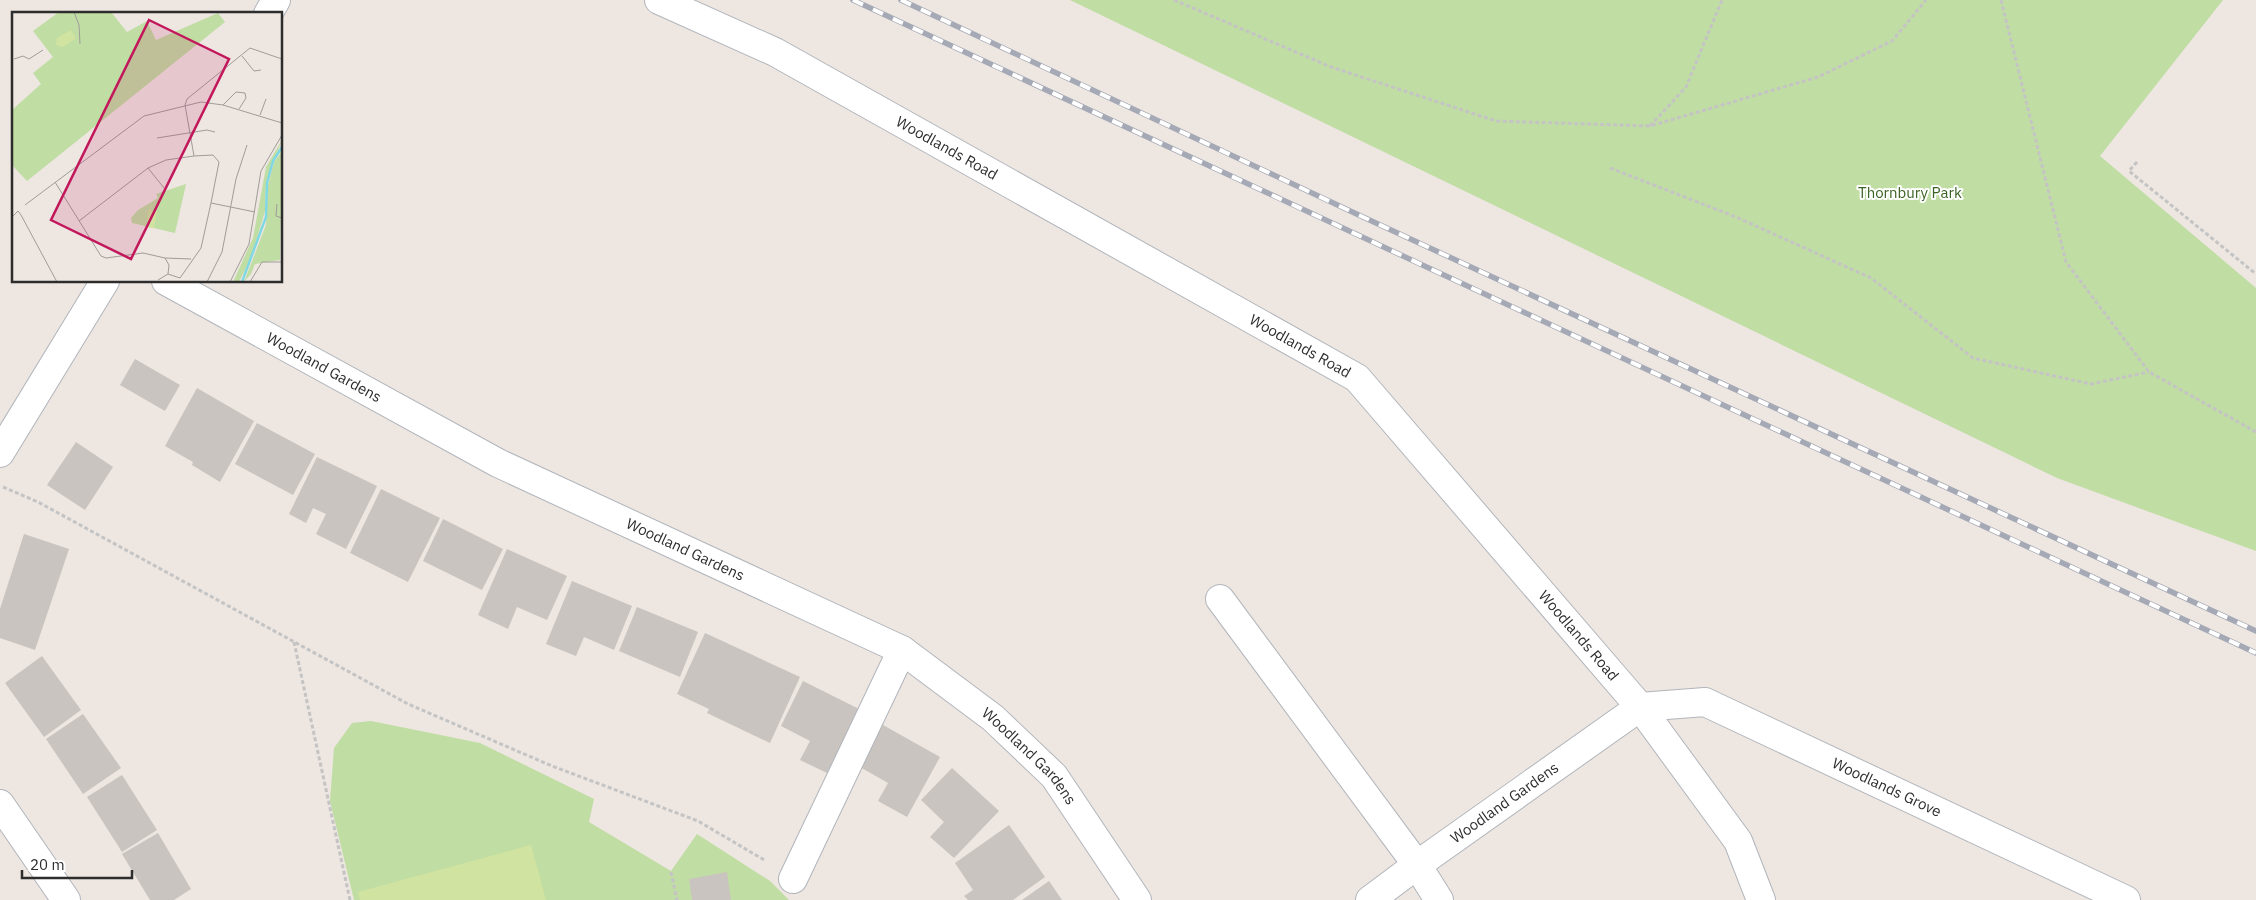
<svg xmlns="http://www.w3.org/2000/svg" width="2256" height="900" viewBox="0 0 2256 900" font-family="'IBM Plex Sans',sans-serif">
	<rect width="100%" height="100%" fill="#ede6e1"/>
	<g fill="#c0dda3">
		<path d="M 1070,0 L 2223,0 L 2100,156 L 2256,288 L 2256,551 L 2057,478 Z"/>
		<path d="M 371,721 L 480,743 L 594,799 L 589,822 L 671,871 L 697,834 L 770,881 L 789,900 L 354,900 L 330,801 L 334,748 L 352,723 Z"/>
	</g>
	<path fill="#d1e3a0" d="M 531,845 L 546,900 L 360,900 L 358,892 Z"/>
	<g fill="#c9c4bf">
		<path d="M 135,359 L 180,385 L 165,411 L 120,385 Z"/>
		<path d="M 197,388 L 254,421 L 220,482 L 192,465 L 193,462 L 165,446 Z"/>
		<path d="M 257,423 L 315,454 L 293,495 L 235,464 Z"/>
		<path d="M 76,442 L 113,467 L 85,510 L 47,485 Z"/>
		<path d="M 317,457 L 377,486 L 346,549 L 316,534 L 326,514 L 313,508 L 306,523 L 289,514 Z"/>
		<path d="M 381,489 L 440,518 L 408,582 L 350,553 Z"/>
		<path d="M 443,519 L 503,549 L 482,590 L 423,561 Z"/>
		<path d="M 24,534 L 69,549 L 35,650 L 0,638 L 0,609 Z"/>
		<path d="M 507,549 L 567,576 L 547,620 L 517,607 L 508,629 L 478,615 Z"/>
		<path d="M 572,581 L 632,606 L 614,650 L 584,637 L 576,656 L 546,644 Z"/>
		<path d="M 637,607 L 698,632 L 680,677 L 619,651 Z"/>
		<path d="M 705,633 L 800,677 L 770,743 L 707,713 L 709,709 L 677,694 Z"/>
		<path d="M 42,656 L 81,710 L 44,737 L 5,683 Z"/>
		<path d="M 803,681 L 861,710 L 829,774 L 800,760 L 810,741 L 781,726 Z"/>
		<path d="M 83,714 L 121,768 L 83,794 L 46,739 Z"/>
		<path d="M 883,725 L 940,757 L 907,817 L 878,801 L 888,783 L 860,767 Z"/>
		<path d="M 952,768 L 999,811 L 954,858 L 930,837 L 944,822 L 921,800 Z"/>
		<path d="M 122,775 L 157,830 L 122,852 L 87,797 Z"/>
		<path d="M 1009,825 L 1045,877 L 1013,900 L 968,900 L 964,896 L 973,890 L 955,863 Z"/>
		<path d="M 158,833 L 191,889 L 174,900 L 150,900 L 122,854 Z"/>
		<path d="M 727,872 L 731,900 L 692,900 L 689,879 Z"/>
		<path d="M 1049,881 L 1062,900 L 1022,900 Z"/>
	</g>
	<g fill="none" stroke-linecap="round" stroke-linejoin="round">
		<defs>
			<g id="minor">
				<path id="s1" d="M 659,0 L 775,52 L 1357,378 L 1640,707 L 1738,841 L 1761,900"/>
				<path d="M 268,14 L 276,0"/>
				<path id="s2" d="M 166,281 L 498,463 L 902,650 L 993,718 L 1054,776 L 1137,900"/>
				<path d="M 0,453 L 105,281"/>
				<path d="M 1220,599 L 1417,865 L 1439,900"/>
				<path d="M 0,804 L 66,900"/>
				<path d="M 793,879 L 902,650"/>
				<path id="s3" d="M 1370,900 L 1417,865 L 1640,707 L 1705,702 L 2126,900"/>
			</g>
		</defs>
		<use href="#minor" stroke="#b1b5bb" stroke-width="30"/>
		<g stroke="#c4c4c4" stroke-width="3" stroke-dasharray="4 2.5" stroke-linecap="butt">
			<path d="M 1174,0 L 1331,67 L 1496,121 L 1650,126 L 1818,77 L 1892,41 L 1926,0"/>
			<path d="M 2001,0 L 2066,262 L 2149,372 L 2256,432"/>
			<path d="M 1650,126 L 1686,87 L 1722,0"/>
			<path d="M 2137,162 L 2129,171 L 2256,274"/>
			<path d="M 1610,168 L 1736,217 L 1871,278 L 1973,358 L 2091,384 L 2149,372"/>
			<path d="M 3,487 L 38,502 L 408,704 L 552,766 L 698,821 L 766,861"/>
			<path d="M 294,642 L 350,900"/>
			<path d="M 671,872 L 677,900"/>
		</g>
		<use href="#minor" stroke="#fff" stroke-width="28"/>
		<defs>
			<g id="rail">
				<path d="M 853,0 L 2256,653"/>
				<path d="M 901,0 L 1363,217 L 2256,631"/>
			</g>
		</defs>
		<use href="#rail" stroke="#a4a9b5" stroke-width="5.5"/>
		<use href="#rail" stroke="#fff" stroke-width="4" stroke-dasharray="11" stroke-linecap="butt"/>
	</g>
	<g text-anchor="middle" stroke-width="4" stroke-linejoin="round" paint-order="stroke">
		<g font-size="15" fill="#2d2d2d" stroke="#fff">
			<text dy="5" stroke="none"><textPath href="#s1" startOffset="324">Woodlands Road</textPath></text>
			<text dy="5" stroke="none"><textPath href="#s1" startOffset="729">Woodlands Road</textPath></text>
			<text dy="5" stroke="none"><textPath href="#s2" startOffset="180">Woodland Gardens</textPath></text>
			<text dy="5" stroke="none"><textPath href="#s2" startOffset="585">Woodland Gardens</textPath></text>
			<text dy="5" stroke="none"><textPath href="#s1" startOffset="1134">Woodlands Road</textPath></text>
			<text dy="5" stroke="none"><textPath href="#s2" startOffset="990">Woodland Gardens</textPath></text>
			<text dy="5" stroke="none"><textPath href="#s3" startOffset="598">Woodlands Grove</textPath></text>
			<text dy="5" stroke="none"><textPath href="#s3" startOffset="166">Woodland Gardens</textPath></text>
		</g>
		<g font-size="15" fill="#3b6323" stroke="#fff">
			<text x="1910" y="198">Thornbury Park</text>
		</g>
	</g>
	<g transform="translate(12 12)">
		<rect width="270" height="270" fill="#ede6e1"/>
		<path d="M 47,0 L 99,0 L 115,20 L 135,9 L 144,28 L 206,1 L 213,10 L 15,169 L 0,153 L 0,98 L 29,72 L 21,61 L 41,45 L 21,19 ZM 270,128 L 254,171 L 253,199 L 240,244 L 227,270 L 221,270 L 241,226 L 254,155 ZM 270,139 L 268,248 L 243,252 L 239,262 L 232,270 L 254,213 L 256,173 L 262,150 ZM 174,172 L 163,221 L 120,211 L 119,206 L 126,198 L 146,186 L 144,182 Z" fill="#c0dda3"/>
		<path d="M 59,18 L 64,26 L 51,35 L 44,33 L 45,26 ZM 137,198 L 145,199 L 142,216 L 134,215 Z" fill="#d1e3a0"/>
		<path fill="none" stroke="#80d8e3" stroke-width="2.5" d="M 230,270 L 254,205 L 255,171 L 261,149 L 270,135"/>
		<path fill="none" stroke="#a09c99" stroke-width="1" d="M 62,0 L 67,13 L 68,32M 230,44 L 242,59 L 249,58M 2,47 L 11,44 L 17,47 L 31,38M 211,93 L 224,80 L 233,81 L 234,86 L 227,97M 248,103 L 254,87M 145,126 L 195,118 L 203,120M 136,156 L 152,176M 43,170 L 89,244 L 94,246 L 131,241 L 153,246 L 157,253 L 156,262 L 146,268M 199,191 L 207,150 L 201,143 L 182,144 L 173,93 L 175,87 L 238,36 L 270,47M 265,192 L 264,204 L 270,206M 13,193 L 132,104 L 189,90 L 211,93 L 270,111M 0,205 L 6,199 L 9,203 L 45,270M 67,209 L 136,156 L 154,148 L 182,144M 153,246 L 179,247M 156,262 L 168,266 L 189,236 L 199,191 L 243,200M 195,270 L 210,240 L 224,167 L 235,133M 218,270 L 237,232 L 249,159 L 270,123M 238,270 L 250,250 L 270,250"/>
		<path fill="#c2185b" fill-opacity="0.15" stroke="#c2185b" stroke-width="2.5" d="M 137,8 L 217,47 L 119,247 L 39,208 Z"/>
		<rect width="270" height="270" fill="none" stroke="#2d2d2d" stroke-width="2.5"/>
	</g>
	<path d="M22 870v8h110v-8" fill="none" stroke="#2d2d2d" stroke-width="2.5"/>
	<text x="30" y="870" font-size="15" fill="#2d2d2d" stroke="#ffffff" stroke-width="4" paint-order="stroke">20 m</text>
</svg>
